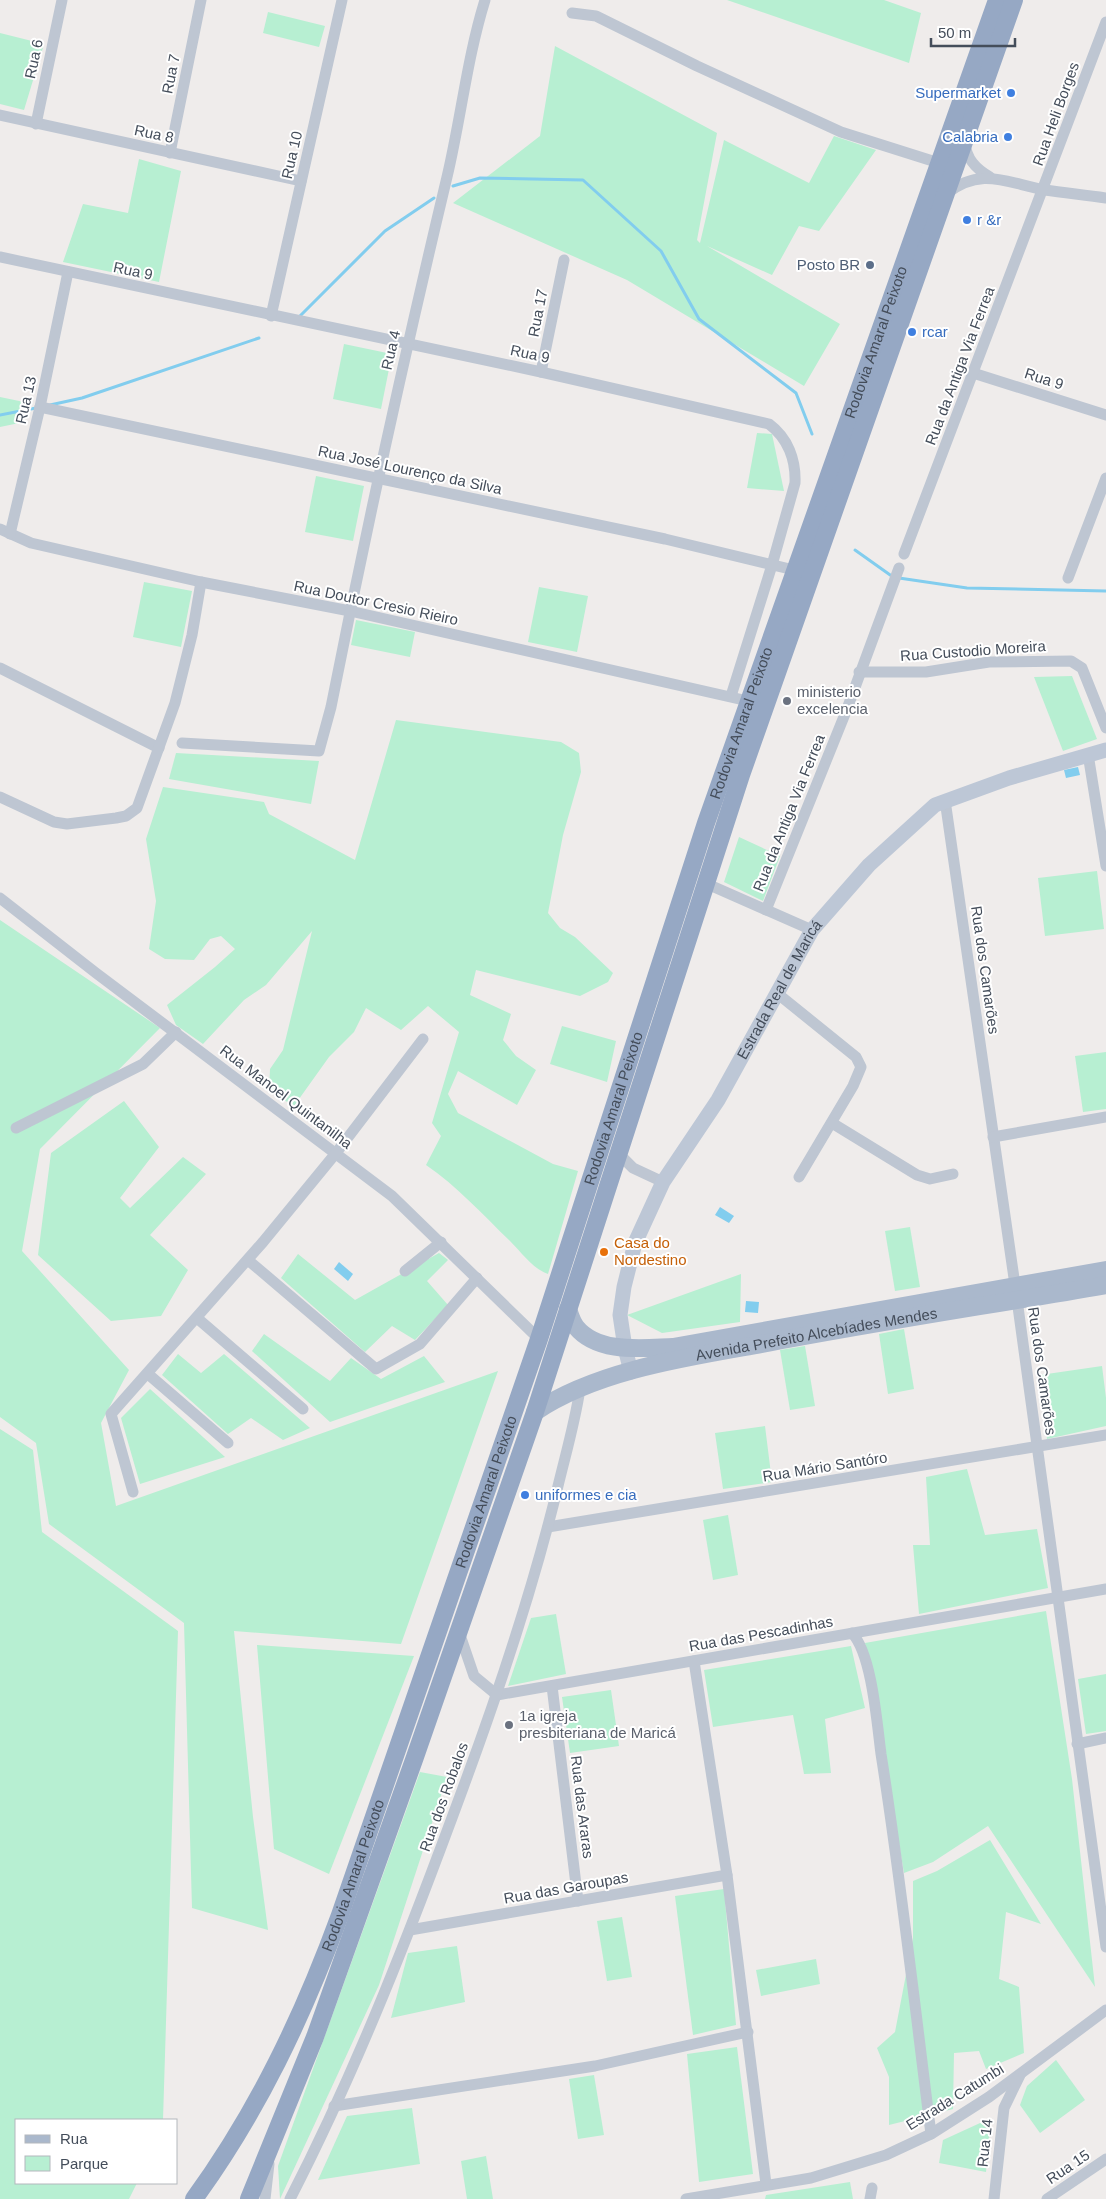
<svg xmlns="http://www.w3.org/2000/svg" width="1106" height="2199" viewBox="0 0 1106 2199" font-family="Arial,sans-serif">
	<rect width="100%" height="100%" fill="#efeceb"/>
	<g fill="#b7efd2">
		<path d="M 727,0 L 884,0 L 921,13 L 909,63 Z"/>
		<path d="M 268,12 L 325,26 L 319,47 L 263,33 Z"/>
		<path d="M 0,33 L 44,44 L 24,110 L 0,104 Z"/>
		<path d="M 555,46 L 717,133 L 697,240 L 700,243 L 724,140 L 809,183 L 834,136 L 876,150 L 819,231 L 799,226 L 772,275 L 707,246 L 840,324 L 804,386 L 627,280 L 453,203 L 540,136 Z"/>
		<path d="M 139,159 L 181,171 L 159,282 L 63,262 L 83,204 L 128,213 Z"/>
		<path d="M 344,344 L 392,354 L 381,409 L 333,399 Z"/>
		<path d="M 0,397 L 24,402 L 24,422 L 0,427 Z"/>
		<path d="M 757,433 L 772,434 L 784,491 L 747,488 Z"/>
		<path d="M 316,476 L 364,486 L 353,541 L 305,532 Z"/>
		<path d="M 144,582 L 192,591 L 181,647 L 133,637 Z"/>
		<path d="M 539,587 L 588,596 L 577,652 L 528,642 Z"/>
		<path d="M 356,620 L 415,632 L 410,657 L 351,645 Z"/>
		<path d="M 1072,676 L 1097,739 L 1063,751 L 1034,677 Z"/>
		<path d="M 396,720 L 561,742 L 579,753 L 581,772 L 563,835 L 548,913 L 560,928 L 575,937 L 613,973 L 608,982 L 580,996 L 476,970 L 470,995 L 511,1014 L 503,1040 L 516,1056 L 536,1070 L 517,1105 L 458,1071 L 448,1094 L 458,1113 L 553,1164 L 578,1171 L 548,1274 C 532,1268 523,1254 510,1241 C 483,1215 457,1186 426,1165 L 441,1136 L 432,1123 L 459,1032 L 428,1006 L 401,1030 L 366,1008 L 354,1032 L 329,1057 L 294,1106 L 269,1091 L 270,1069 L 283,1050 L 312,931 L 266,985 L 244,1000 L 203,1044 L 176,1025 L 167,1005 L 215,967 L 235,949 L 221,936 L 210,939 L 194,960 L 165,959 L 149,949 L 156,901 L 146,839 L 163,787 L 264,802 L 269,814 L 355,860 Z"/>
		<path d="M 176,753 L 319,761 L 311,804 L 169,779 Z"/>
		<path d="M 739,837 L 780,856 L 763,901 L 724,882 Z"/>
		<path d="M 1097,871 L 1104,929 L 1045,936 L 1038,878 Z"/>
		<path d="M 0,920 L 160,1028 L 40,1149 L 22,1251 L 129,1370 L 101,1423 L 116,1506 L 498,1371 L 401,1644 L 234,1631 L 253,1817 L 268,1930 L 192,1908 L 184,1623 L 49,1524 L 36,1443 L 0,1417 Z"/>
		<path d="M 562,1026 L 616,1041 L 607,1082 L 550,1064 Z"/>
		<path d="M 1106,1052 L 1106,1109 L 1083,1112 L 1075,1056 Z"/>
		<path d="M 124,1101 L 159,1147 L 120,1198 L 130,1208 L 183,1157 L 206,1174 L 150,1235 L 188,1270 L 161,1316 L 111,1321 L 38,1255 L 51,1153 Z"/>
		<path d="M 910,1227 L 920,1287 L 895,1291 L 885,1231 Z"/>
		<path d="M 439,1253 L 448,1260 L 427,1281 L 448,1305 L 415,1340 L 392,1326 L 365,1352 L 281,1278 L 298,1254 L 355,1300 Z"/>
		<path d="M 741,1274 L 740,1322 L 662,1333 L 627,1315 Z"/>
		<path d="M 904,1329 L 914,1389 L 888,1394 L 879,1334 Z"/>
		<path d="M 264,1334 L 330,1381 L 351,1358 L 381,1379 L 424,1356 L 445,1382 L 330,1422 L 252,1351 Z"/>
		<path d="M 805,1346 L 815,1406 L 790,1410 L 780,1350 Z"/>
		<path d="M 178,1354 L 201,1373 L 224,1354 L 310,1428 L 283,1440 L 251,1418 L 228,1434 L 162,1375 Z"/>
		<path d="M 1102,1366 L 1106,1398 L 1106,1426 L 1047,1439 L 1040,1375 Z"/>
		<path d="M 150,1389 L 225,1457 L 140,1484 L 121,1418 Z"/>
		<path d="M 765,1426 L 772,1482 L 723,1489 L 715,1433 Z"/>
		<path d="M 0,1429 L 33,1450 L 42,1532 L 178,1631 L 163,2120 L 16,2120 L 16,2183 L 137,2183 L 129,2199 L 0,2199 Z"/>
		<path d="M 967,1469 L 985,1535 L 1037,1529 L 1048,1588 L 919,1614 L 913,1545 L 930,1545 L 926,1477 Z"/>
		<path d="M 728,1515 L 738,1575 L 713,1580 L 703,1520 Z"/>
		<path d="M 1046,1611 L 1072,1779 L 1095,1987 L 988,1826 L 933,1862 L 904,1873 L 865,1643 Z"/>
		<path d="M 556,1614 L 566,1674 L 508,1686 L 531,1618 Z"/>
		<path d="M 257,1645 L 414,1656 L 329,1874 L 274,1849 Z"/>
		<path d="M 851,1646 L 865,1708 L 825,1719 L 831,1773 L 804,1774 L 793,1715 L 713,1727 L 704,1670 Z"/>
		<path d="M 1106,1674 L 1106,1731 L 1086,1734 L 1078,1679 Z"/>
		<path d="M 611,1690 L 619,1746 L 570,1753 L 562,1697 Z"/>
		<path d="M 420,1772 L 447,1777 L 379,1985 L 280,2199 L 278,2166 Z"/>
		<path d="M 990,1840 L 1041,1924 L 1006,1912 L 999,1979 L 1019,1987 L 1024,2053 L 986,2069 L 979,2051 L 954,2053 L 953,2109 L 889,2125 L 889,2077 L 877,2048 L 895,2032 L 913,1938 L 913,1881 L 937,1871 Z"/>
		<path d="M 724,1889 L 736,2025 L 693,2035 L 675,1896 Z"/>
		<path d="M 622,1917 L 632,1977 L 607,1981 L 597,1921 Z"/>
		<path d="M 457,1946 L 465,2002 L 391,2018 L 408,1953 Z"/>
		<path d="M 816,1959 L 820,1984 L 761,1996 L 756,1970 Z"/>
		<path d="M 737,2047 L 753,2174 L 699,2182 L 687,2054 Z"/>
		<path d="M 1056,2060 L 1085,2100 L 1040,2133 L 1020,2105 L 1027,2086 Z"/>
		<path d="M 594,2075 L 604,2135 L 578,2139 L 569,2079 Z"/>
		<path d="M 412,2108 L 420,2164 L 318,2180 L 347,2116 Z"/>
		<path d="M 991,2118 L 986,2172 L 939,2163 L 943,2140 Z"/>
		<path d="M 486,2156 L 493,2199 L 467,2199 L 461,2161 Z"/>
		<path d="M 850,2182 L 853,2199 L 765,2199 L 766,2195 Z"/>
	</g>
	<g fill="#82cdee">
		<path d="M 1078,767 L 1080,775 L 1066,778 L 1064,770 Z"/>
		<path d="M 720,1207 L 734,1216 L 729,1223 L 715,1215 Z"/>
		<path d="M 339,1262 L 353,1274 L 348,1281 L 334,1269 Z"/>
		<path d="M 746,1301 L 759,1302 L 758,1313 L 745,1312 Z"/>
	</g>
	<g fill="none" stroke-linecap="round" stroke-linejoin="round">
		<g stroke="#82cdee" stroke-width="3">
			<path d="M 453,186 L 480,178 L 583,180 L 661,251 L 699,319 L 796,393 L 812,434"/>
			<path d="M 298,318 L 385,231 L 434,198"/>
			<path d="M 50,405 L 82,398 L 259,338"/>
			<path d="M 0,415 L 36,408"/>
			<path d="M 855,550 L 893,577"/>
			<path d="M 899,578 L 967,588 L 1106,591"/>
		</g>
		<g stroke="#bec6d2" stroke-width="11">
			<path d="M 572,13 L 596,16 L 697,66 L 841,132 L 939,163"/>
			<path d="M 0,115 L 301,181"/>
			<path d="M 36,124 L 62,0"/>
			<path d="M 965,142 C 966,159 976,169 990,177"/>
			<path d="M 170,153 L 201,0"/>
			<path d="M 946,194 C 981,166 1007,183 1045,190 C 1065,193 1086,195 1106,198"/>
			<path d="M 0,257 L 541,372 L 769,424 C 788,438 796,460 795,483 L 772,565 L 731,696"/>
			<path d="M 271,316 L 342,0"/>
			<path d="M 541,372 L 564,260"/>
			<path d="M 973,373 L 1106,415"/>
			<path d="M 40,407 L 665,539 L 794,570"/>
			<path d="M 0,529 L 31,543 L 201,582 L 350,611 L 748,701"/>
			<path d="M 10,534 L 40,407 L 68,272"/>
			<path d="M 904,554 L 1106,22"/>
			<path d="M 1068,578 L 1106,478"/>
			<path d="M 0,668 L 159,748"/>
			<path d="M 859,672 L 926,672 L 989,662 L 1071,661 L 1082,668 L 1106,728"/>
			<path d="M 182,743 L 319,751 L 331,707 C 366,530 405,353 447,177 C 461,118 467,58 485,0"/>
			<path d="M 1088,754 L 1106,866"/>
			<path d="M 0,797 L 54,822 L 67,824 L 116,818 L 126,816 L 137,808 L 175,703 L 192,635 L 201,582"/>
			<path d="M 945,800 L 1015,1285 L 1106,1947"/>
			<path d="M 705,883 L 812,930"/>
			<path d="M 0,898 L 96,973 L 392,1196 L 539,1339"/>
			<path d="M 766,910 L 847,709 L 899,568"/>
			<path d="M 778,994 L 856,1057 L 861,1067 L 853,1086 L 799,1177"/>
			<path d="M 832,1123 L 917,1175 L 930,1179 L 953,1174"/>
			<path d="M 16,1128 L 143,1064 L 176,1032"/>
			<path d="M 993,1137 L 1106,1117"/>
			<path d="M 617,1152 L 633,1168 L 663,1182"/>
			<path d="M 248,1260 L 376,1369 L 420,1344 L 477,1278"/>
			<path d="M 405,1271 L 441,1242"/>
			<path d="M 197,1318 L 303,1409"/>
			<path d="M 148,1374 L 228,1443"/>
			<path d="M 133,1492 L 111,1414 L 263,1242 L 336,1153 L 423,1039"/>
			<path d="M 548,1527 L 1106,1435"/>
			<path d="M 459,1632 L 474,1676 L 497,1695 L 1106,1589"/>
			<path d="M 852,1633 C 872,1654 877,1724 881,1754 C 901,1880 915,2008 931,2134"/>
			<path d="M 694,1661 L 727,1875 L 766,2184"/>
			<path d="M 552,1686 L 578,1901"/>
			<path d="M 1077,1744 L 1106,1738"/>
			<path d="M 410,1930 L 727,1875"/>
			<path d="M 334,2106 L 595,2066 L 748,2032"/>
			<path d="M 265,2199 L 269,2164"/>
			<path d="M 290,2199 C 358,2067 412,1927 463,1788 C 500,1688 533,1589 558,1486 C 566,1453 575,1422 580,1389"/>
			<path d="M 686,2199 L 811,2178 L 886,2155 L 931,2134 L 989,2097 L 1106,2010"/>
			<path d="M 870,2199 L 872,2188"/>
			<path d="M 994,2199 L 1004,2108 L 1020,2075"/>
			<path d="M 1047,2199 L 1106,2159"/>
		</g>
		<path stroke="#bdc7d6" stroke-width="15" id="s1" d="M 631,1372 L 625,1348 L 620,1315 L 624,1287 L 635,1243 L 663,1182 L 718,1100 L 812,930 L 869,865 L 935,805 L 1009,778 L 1106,750"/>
		<g stroke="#aab8cc" stroke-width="18">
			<path d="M 568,1309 C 570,1315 572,1322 576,1327 C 598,1354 642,1348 673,1347 L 1106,1270"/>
			<path id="s2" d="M 535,1412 C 597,1370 689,1357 762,1344 C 876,1322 991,1305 1106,1285"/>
		</g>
		<g stroke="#96a8c4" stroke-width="18">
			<path id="s3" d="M 194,2199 C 258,2111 303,2016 340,1915 L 539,1339 L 706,823 L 997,0"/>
			<path d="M 249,2199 L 315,2037 L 415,1757 L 535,1412 L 741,775 L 1014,0"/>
		</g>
	</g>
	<g fill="#3f7fe0" stroke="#fff" stroke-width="2">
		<circle cx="1011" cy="93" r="5"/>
		<circle cx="1008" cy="137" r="5"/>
		<circle cx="967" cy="220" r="5"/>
		<circle cx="912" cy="332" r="5"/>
		<circle cx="525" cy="1495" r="5"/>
	</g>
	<circle fill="#5c6f8a" stroke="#fff" stroke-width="2" cx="870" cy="265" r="5"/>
	<g fill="#6b7280" stroke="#fff" stroke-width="2">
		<circle cx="787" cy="701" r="5"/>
		<circle cx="509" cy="1725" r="5"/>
	</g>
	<circle fill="#e8710a" stroke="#fff" stroke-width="2" cx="604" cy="1252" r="5"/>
	<g text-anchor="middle" stroke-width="4" stroke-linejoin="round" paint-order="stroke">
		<g font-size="15" fill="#444d5a" stroke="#fff">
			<text transform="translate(34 59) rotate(-78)" y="5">Rua 6</text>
			<text transform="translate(171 74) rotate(-79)" y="5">Rua 7</text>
			<text transform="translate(1056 114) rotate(-70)" y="5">Rua Heli Borges</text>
			<text transform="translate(154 134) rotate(12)" y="5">Rua 8</text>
			<text transform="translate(292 155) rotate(-77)" y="5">Rua 10</text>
			<text transform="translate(133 271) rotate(12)" y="5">Rua 9</text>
			<text transform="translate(538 313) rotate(-79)" y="5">Rua 17</text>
			<text dy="5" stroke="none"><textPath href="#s3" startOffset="1982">Rodovia Amaral Peixoto</textPath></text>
			<text transform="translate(391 350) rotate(-77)" y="5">Rua 4</text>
			<text transform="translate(530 354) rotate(12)" y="5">Rua 9</text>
			<text transform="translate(960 366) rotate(-69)" y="5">Rua da Antiga Via Ferrea</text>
			<text transform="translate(1044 379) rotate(18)" y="5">Rua 9</text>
			<text transform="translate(26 400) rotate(-77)" y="5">Rua 13</text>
			<text transform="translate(410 470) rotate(12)" y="5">Rua José Lourenço da Silva</text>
			<text transform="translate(376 603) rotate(12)" y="5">Rua Doutor Cresio Rieiro</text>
			<text transform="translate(973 651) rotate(-4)" y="5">Rua Custodio Moreira</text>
			<text dy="5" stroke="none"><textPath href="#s3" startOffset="1578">Rodovia Amaral Peixoto</textPath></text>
			<text transform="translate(789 813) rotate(-68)" y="5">Rua da Antiga Via Ferrea</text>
			<text transform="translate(985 970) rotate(82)" y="5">Rua dos Camarões</text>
			<text dy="5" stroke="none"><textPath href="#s1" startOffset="424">Estrada Real de Maricá</textPath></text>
			<text transform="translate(286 1097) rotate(37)" y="5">Rua Manoel Quintanilha</text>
			<text dy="5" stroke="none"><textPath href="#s3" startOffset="1172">Rodovia Amaral Peixoto</textPath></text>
			<text dy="5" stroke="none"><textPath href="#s2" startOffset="294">Avenida Prefeito Alcebíades Mendes</textPath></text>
			<text transform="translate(1042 1371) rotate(82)" y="5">Rua dos Camarões</text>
			<text transform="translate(825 1467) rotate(-9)" y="5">Rua Mário Santóro</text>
			<text dy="5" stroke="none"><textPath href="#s3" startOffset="768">Rodovia Amaral Peixoto</textPath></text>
			<text transform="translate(761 1634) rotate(-10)" y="5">Rua das Pescadinhas</text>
			<text transform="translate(444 1797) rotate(-70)" y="5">Rua dos Robalos</text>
			<text transform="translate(582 1807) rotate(83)" y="5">Rua das Araras</text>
			<text dy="5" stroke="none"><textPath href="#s3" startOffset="362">Rodovia Amaral Peixoto</textPath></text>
			<text transform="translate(566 1888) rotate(-10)" y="5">Rua das Garoupas</text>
			<text transform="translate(955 2097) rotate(-32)" y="5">Estrada Catumbi</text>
			<text transform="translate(985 2143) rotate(-84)" y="5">Rua 14</text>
			<text transform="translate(1068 2167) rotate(-34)" y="5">Rua 15</text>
		</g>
		<g font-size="15" fill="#366cbe" stroke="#fff" text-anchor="start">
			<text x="1001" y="98" text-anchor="end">Supermarket</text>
			<text x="998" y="142" text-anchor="end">Calabria</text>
			<text x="977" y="225">r &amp;r</text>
			<text x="922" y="337">rcar</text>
			<text x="535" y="1500">uniformes e cia</text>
		</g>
		<g font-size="15" fill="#4e5e75" stroke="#fff" text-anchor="end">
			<text x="860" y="270">Posto BR</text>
		</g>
		<g font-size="15" fill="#5b616d" stroke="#fff" text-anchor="start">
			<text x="797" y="697">ministerio<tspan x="797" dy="17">excelencia</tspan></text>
			<text x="519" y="1721">1a igreja<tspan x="519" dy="17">presbiteriana de Maricá</tspan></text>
		</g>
		<g font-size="15" fill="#c56008" stroke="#fff" text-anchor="start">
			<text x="614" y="1248">Casa do<tspan x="614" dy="17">Nordestino</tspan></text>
		</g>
	</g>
	<rect x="15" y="2119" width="162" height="65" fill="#ffffff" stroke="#b4b8bd"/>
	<rect x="25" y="2135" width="25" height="8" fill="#aab8cc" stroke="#b4b8bd"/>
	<text x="60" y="2144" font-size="15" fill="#444d5a">Rua</text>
	<rect x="25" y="2156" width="25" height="15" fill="#b7efd2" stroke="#b4b8bd"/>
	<text x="60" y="2169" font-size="15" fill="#444d5a">Parque</text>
	<path d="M931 38v8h84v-8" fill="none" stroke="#444d5a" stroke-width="2.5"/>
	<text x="938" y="38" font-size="15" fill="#444d5a" stroke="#ffffff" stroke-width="4" paint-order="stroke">50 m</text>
</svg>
